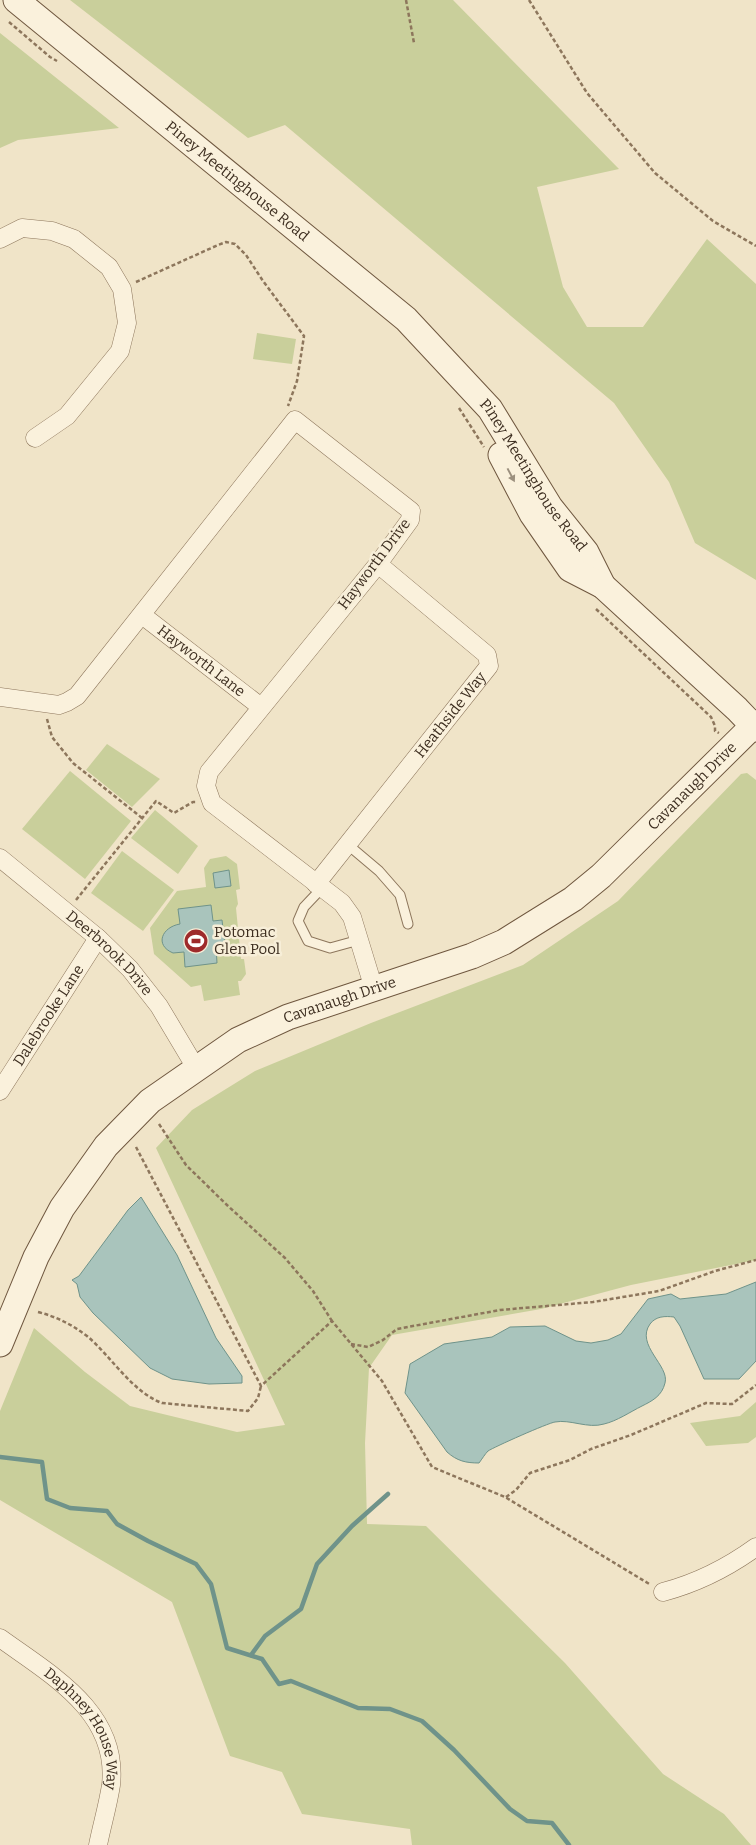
<svg xmlns="http://www.w3.org/2000/svg" width="756" height="1845" viewBox="0 0 756 1845" font-family="Bitter,serif">
	<rect width="100%" height="100%" fill="#f0e4c8"/>
	<g fill="#c9cf9b">
		<path d="M 70,0 L 453,0 L 619,169 L 537,187 L 563,287 L 587,327 L 643,327 L 707,239 L 756,284 L 756,580 L 695,543 L 669,482 L 614,403 L 285,125 L 248,138 Z"/>
		<path d="M 0,33 L 119,128 L 18,140 L 0,148 Z"/>
		<path d="M 257,333 L 296,339 L 292,364 L 253,359 Z"/>
		<path d="M 107,744 L 160,779 L 132,807 L 86,770 Z"/>
		<path d="M 70,771 L 131,821 L 85,879 L 22,829 Z"/>
		<path d="M 747,773 L 756,780 L 756,1260 L 631,1285 L 541,1309 L 392,1335 L 369,1368 L 365,1443 L 367,1524 L 426,1526 L 565,1663 L 663,1774 L 724,1814 L 751,1845 L 412,1845 L 410,1829 L 302,1814 L 282,1772 L 230,1756 L 172,1602 L 0,1500 L 0,1411 L 34,1328 L 85,1372 L 130,1406 L 237,1432 L 285,1425 L 156,1148 L 192,1110 L 255,1071 L 371,1023 L 523,965 L 618,901 L 741,774 Z"/>
		<path d="M 155,810 L 198,846 L 178,874 L 131,838 Z"/>
		<path d="M 122,851 L 174,890 L 143,931 L 91,893 Z"/>
		<path d="M 226,856 L 237,864 L 240,889 L 236,890 L 238,904 L 236,908 L 241,959 L 244,959 L 246,974 L 241,981 L 238,981 L 240,995 L 204,1001 L 201,985 L 191,987 L 154,954 L 150,928 L 177,891 L 206,887 L 204,868 L 210,859 Z"/>
		<path d="M 756,1402 L 756,1437 L 748,1443 L 706,1446 L 690,1423 L 740,1416 Z"/>
	</g>
	<g fill="#a9c4bc" stroke="#6f938a">
		<path d="M 229,870 L 231,886 L 215,888 L 213,873 Z"/>
		<path d="M 211,905 L 213,921 L 222,920 L 225,945 L 216,946 L 217,963 L 185,967 L 184,952 L 173,953 C 154,945 162,927 180,924 L 178,909 Z"/>
		<path d="M 141,1197 L 177,1255 L 216,1338 L 242,1376 L 242,1383 L 209,1384 L 172,1379 L 150,1368 L 93,1313 L 80,1297 L 77,1284 L 72,1280 L 79,1276 L 128,1210 Z"/>
		<path d="M 756,1282 L 756,1361 L 739,1379 L 704,1379 L 680,1326 L 674,1317 C 665,1316 656,1316 650,1324 C 635,1345 670,1366 665,1383 C 662,1396 652,1401 642,1406 C 630,1412 617,1421 604,1424 C 588,1429 570,1419 555,1422 C 548,1423 494,1447 488,1451 C 485,1454 482,1459 479,1463 C 466,1463 457,1461 447,1452 L 405,1393 L 410,1364 L 444,1344 L 492,1337 L 510,1327 L 545,1326 L 576,1341 L 591,1343 L 608,1340 L 621,1334 L 648,1299 L 671,1294 L 680,1299 L 726,1294 Z"/>
	</g>
	<g fill="none" stroke-linecap="round" stroke-linejoin="round">
		<g stroke="#6f938a" stroke-width="4.5">
			<path d="M 0,1457 L 42,1462 L 47,1499 L 70,1508 L 107,1511 L 117,1524 L 148,1541 L 196,1564 L 211,1584 L 227,1648 L 262,1659 L 279,1684 L 291,1681 L 358,1708 L 390,1709 L 422,1721 L 454,1750 L 510,1809 L 527,1821 L 552,1823 L 569,1845"/>
			<path d="M 251,1655 L 265,1636 L 301,1609 L 317,1564 L 352,1526 L 388,1494"/>
		</g>
		<defs>
			<g id="lane">
				<path d="M 347,844 L 379,871 L 400,895 L 408,924"/>
				<path d="M 322,888 L 304,907 L 298,921 L 308,941 L 330,948 L 359,940"/>
			</g>
			<g id="street">
				<path d="M 0,239 L 22,228 L 52,231 L 74,239 L 109,267 L 122,289 L 127,323 L 120,351 L 67,416 L 35,438"/>
				<path id="s1" d="M 142,615 L 261,707"/>
				<path d="M 0,697 L 59,705 L 67,702 L 77,696 L 295,420 L 411,511 L 410,520 L 378,564 L 209,772 L 206,786 L 212,803 L 342,903 L 352,917 L 374,989"/>
				<path id="s2" d="M 0,858 L 98,938 L 130,969 L 159,1006 L 196,1068"/>
				<path id="s3" d="M 316,884 L 489,666 L 487,655 L 378,564"/>
				<path id="s4" d="M 0,1091 L 98,938"/>
				<path d="M 663,1592 C 697,1583 727,1568 756,1547"/>
				<path id="s5" d="M 0,1638 C 51,1675 119,1712 111,1785 C 108,1805 102,1825 98,1845"/>
			</g>
			<g id="secondary">
				<path id="s6" d="M 16,0 L 406,319 L 490,409 L 550,507 L 586,552 L 603,586"/>
				<path d="M 501,455 L 532,514 L 570,569 L 603,586 L 737,709 L 756,729"/>
				<path id="s7" d="M 0,1344 L 36,1257 L 62,1208 L 106,1146 L 150,1101 L 238,1040 L 288,1017 L 472,956 L 504,942 L 573,899 L 601,876 L 756,723"/>
			</g>
		</defs>
		<use href="#lane" stroke="#8d765c" stroke-width="11"/>
		<use href="#street" stroke="#8d765c" stroke-width="19"/>
		<use href="#secondary" stroke="#6f573f" stroke-width="27"/>
		<g stroke="#8d765c" stroke-width="2.5" stroke-dasharray="4 2.5" stroke-linecap="butt">
			<path d="M 406,0 L 414,43"/>
			<path d="M 529,0 L 587,93 L 655,173 L 713,221 L 756,246"/>
			<path d="M 9,22 L 50,57 L 57,61"/>
			<path d="M 136,282 L 218,245 L 226,242 L 235,244 L 246,255 L 263,281 L 304,336 L 297,381 L 288,406"/>
			<path d="M 459,408 L 484,447"/>
			<path d="M 596,609 L 711,717 L 715,726 L 715,731 L 719,733"/>
			<path d="M 47,719 L 52,737 L 73,763 L 142,818"/>
			<path d="M 76,900 L 156,801 L 174,813 L 193,802 L 196,802"/>
			<path d="M 159,1124 L 186,1165 L 228,1206 L 285,1258 L 313,1291 L 332,1321"/>
			<path d="M 136,1147 L 261,1386 L 332,1321 L 382,1381 L 432,1467 L 505,1497 L 651,1585"/>
			<path d="M 38,1312 C 57,1317 71,1324 87,1336 C 111,1356 132,1392 162,1403 L 248,1411 L 258,1398 L 261,1386"/>
			<path d="M 351,1344 L 368,1347 L 383,1340 L 397,1329 L 500,1310 L 593,1302 L 659,1291 L 715,1271 L 756,1260"/>
			<path d="M 506,1497 L 516,1490 L 530,1473 L 570,1460 L 591,1449 L 631,1435 L 706,1403 L 732,1404 L 756,1385"/>
		</g>
		<use href="#lane" stroke="#faf1dc" stroke-width="9"/>
		<use href="#street" stroke="#faf1dc" stroke-width="18"/>
		<use href="#secondary" stroke="#faf1dc" stroke-width="25"/>
	</g>
	<defs><path id="oneway-solid" d="M-6-.8H1V-3.2L6.5 0L1 3.2V.8H-6Z" transform="scale(1.25)"/></defs>
	<use fill="#9c907e" href="#oneway-solid" transform="translate(511 475) rotate(62)"/>
	<defs>
		<symbol id="stadium-disc" viewBox="-11 -11 22 22"><circle r="9.5" fill="#9e2a2b" stroke="#f7eed8"/><path d="M0-5a6.5 5 0 1 0 0 10a6.5 5 0 1 0 0-10ZM-3.5-1.8h7v3.6h-7Z" fill="#fff"/></symbol>
	</defs>
	<g fill-rule="evenodd">
		<use href="#stadium-disc" x="182" y="927" width="28" height="28"/>
	</g>
	<g text-anchor="middle" stroke-width="5" stroke-linejoin="round" paint-order="stroke">
		<g font-size="15" fill="#3d2e20" stroke="#f7eed8">
			<text dy="5" stroke="none"><textPath href="#s6" startOffset="286">Piney Meetinghouse Road</textPath></text>
			<text dy="5" stroke="none"><textPath href="#s6" startOffset="706">Piney Meetinghouse Road</textPath></text>
			<text transform="translate(374 564) rotate(-53)" y="5">Hayworth Drive</text>
			<text dy="5" stroke="none"><textPath href="#s1" startOffset="75">Hayworth Lane</textPath></text>
			<text dy="5" stroke="none"><textPath href="#s3" startOffset="216">Heathside Way</textPath></text>
			<text dy="5" stroke="none"><textPath href="#s7" startOffset="925">Cavanaugh Drive</textPath></text>
			<text dy="5" stroke="none"><textPath href="#s2" startOffset="145">Deerbrook Drive</textPath></text>
			<text dy="5" stroke="none"><textPath href="#s7" startOffset="505">Cavanaugh Drive</textPath></text>
			<text dy="5" stroke="none"><textPath href="#s4" startOffset="90">Dalebrooke Lane</textPath></text>
			<text dy="5" stroke="none"><textPath href="#s5" startOffset="128">Daphney House Way</textPath></text>
		</g>
		<g font-size="15" fill="#3d2e20" stroke="#f7eed8" text-anchor="start">
			<text x="214" y="937">Potomac<tspan x="214" dy="17">Glen Pool</tspan></text>
		</g>
	</g>
</svg>
